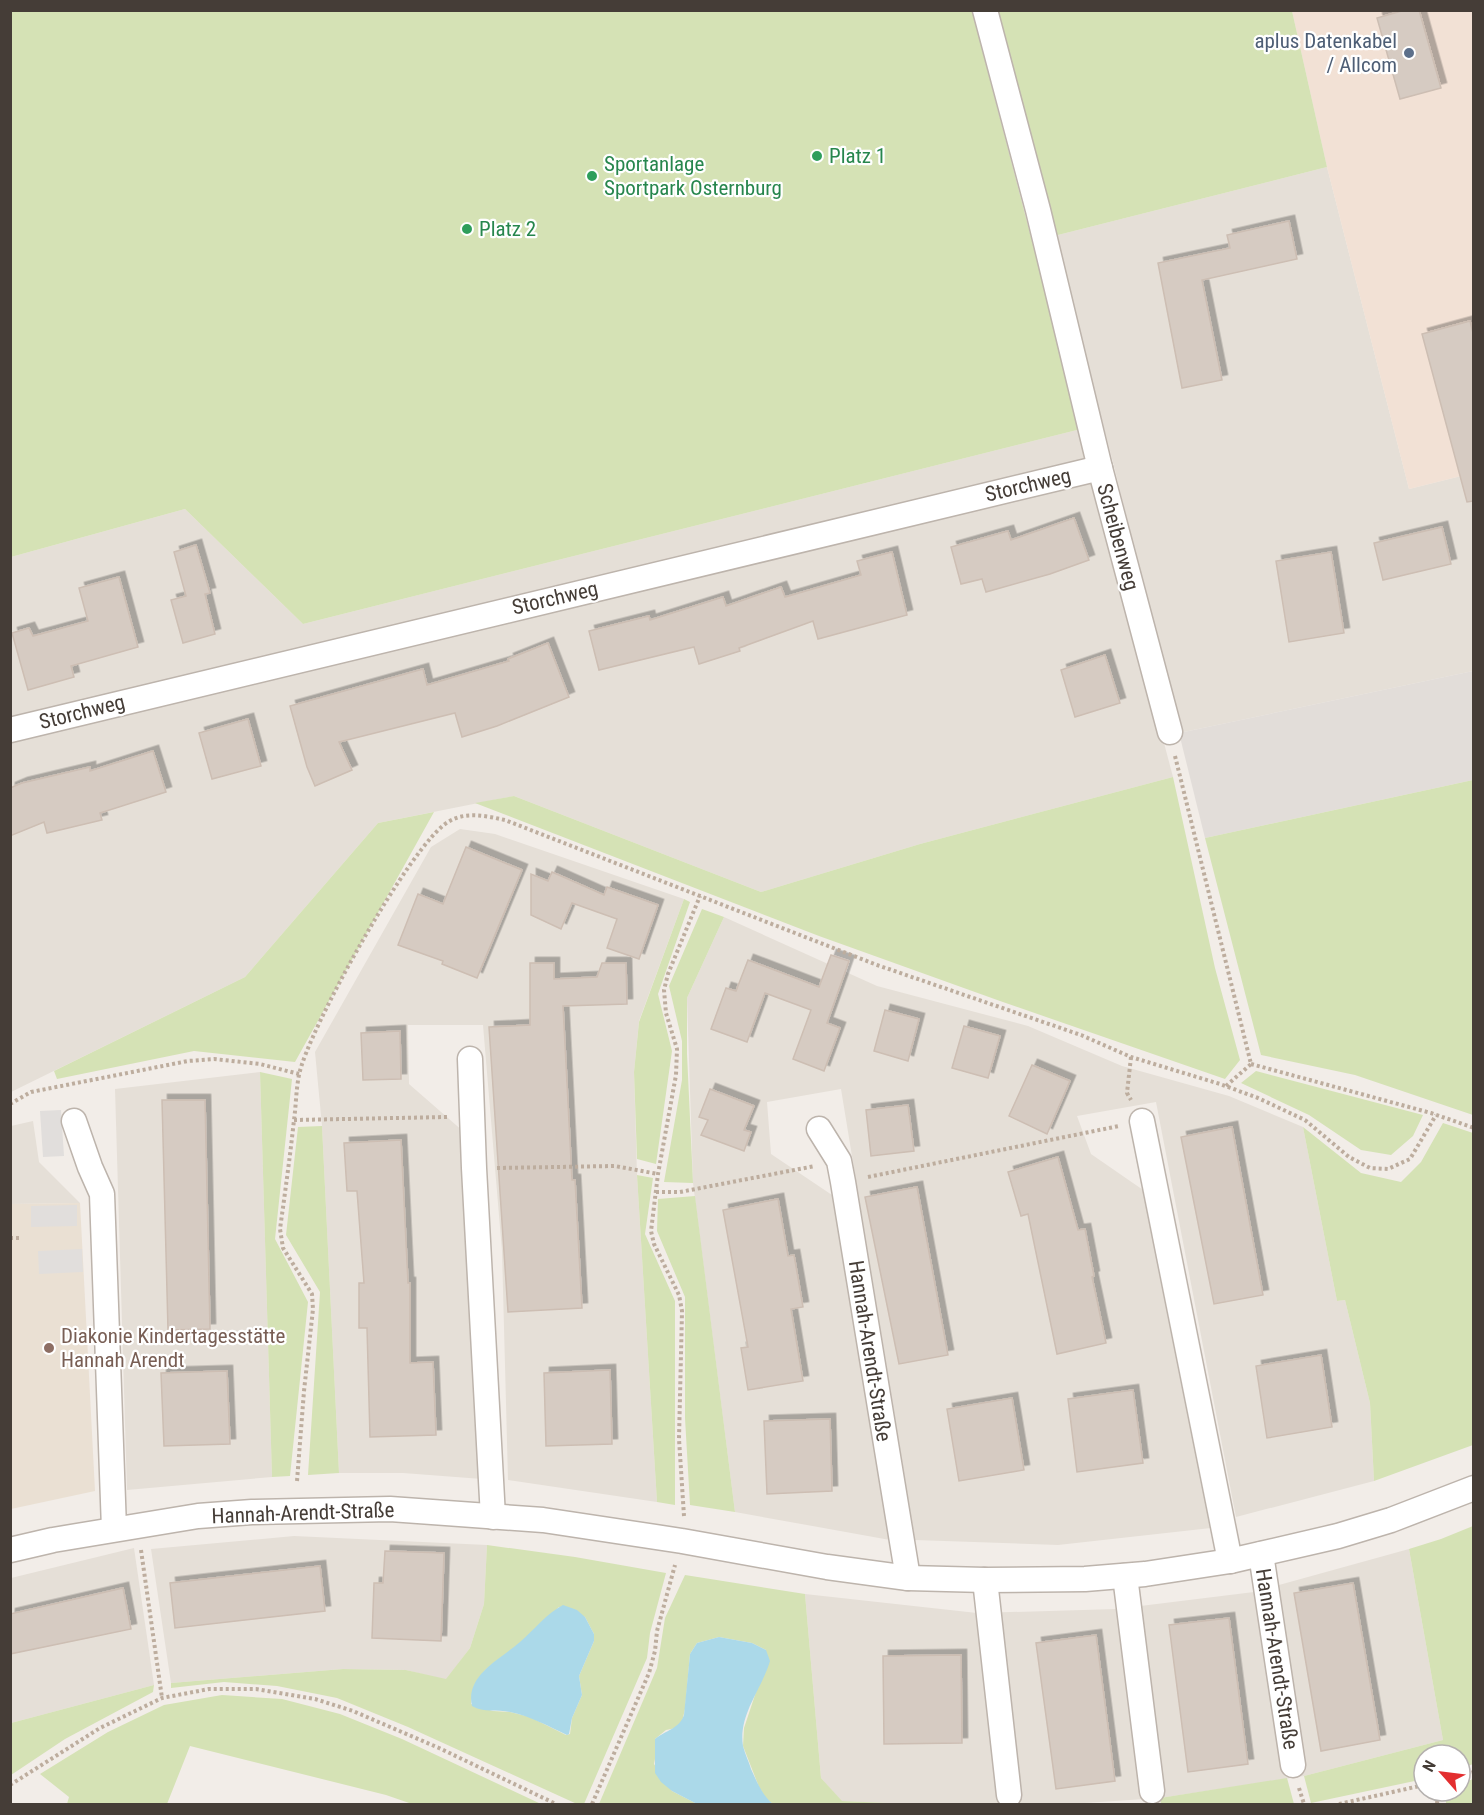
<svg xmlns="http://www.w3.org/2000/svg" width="1484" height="1815" viewBox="0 0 1484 1815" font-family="'Roboto Condensed',sans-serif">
	<defs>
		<filter id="shadow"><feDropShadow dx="5.5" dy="-5.5" stdDeviation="0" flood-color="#0004"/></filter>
	</defs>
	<rect width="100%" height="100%" fill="#f2ede8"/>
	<g fill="#e5dfd7">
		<path d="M 1327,167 L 1409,489 L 1473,473 L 1473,671 L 1179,733 L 1115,470 L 1054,236 Z"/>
		<path d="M 1081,429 L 1173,777 L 920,844 L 761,892 L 514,796 L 378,823 L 245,977 L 11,1092 L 11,557 L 185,509 L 303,624 Z"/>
		<path d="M 460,829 L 495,834 L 684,899 L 639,1021 L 634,1072 L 637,1175 L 657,1502 L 508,1480 L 502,1251 L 483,1025 L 408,1025 L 409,1084 L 464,1132 L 482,1479 L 403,1473 L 339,1473 L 322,1126 L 315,1052 L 431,847 Z"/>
		<path d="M 724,917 L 877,986 L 1028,1026 L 1122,1066 L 1229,1096 L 1303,1127 L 1337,1301 L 1345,1300 L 1370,1403 L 1374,1481 L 1236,1517 L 1156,1102 L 1077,1116 L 1091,1154 L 1146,1192 L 1211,1528 L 1058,1545 L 915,1540 L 841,1089 L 767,1102 L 771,1154 L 832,1195 L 890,1540 L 735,1512 L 693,1183 L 687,998 Z"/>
		<path d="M 260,1072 L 272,1477 L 127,1490 L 115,1089 Z"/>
		<path d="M 33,1121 L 39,1162 L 80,1203 L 11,1204 L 11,1126 Z"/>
		<path d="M 294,1536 L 487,1545 L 484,1604 L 470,1648 L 446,1680 L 406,1670 L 343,1669 L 171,1683 L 151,1549 Z"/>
		<path d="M 134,1548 L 154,1685 L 11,1723 L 11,1578 Z"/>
		<path d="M 1409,1549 L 1443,1740 L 1304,1776 L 1160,1798 L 1070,1804 L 910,1804 L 841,1801 L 821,1778 L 805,1594 L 977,1613 L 1116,1609 L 1254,1592 Z"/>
	</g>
	<path fill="#f2e1d5" d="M 1292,11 L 1473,11 L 1473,473 L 1409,489 L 1327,167 Z"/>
	<path fill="#e2ddd9" d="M 1473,671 L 1473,780 L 1205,838 L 1179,733 Z"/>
	<path fill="#eae0d3" d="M 80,1203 L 95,1491 L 11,1509 L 10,1204 Z"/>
	<g fill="#d5e2b5" fill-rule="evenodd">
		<path d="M 11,11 L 972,11 L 1081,429 L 303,624 L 185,509 L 11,557 Z"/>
		<path d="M 994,11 L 1292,11 L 1327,167 L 1054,236 Z"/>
		<path d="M 1173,777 L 1215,968 L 1240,1060 L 1225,1079 L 1000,1001 L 819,936 L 475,803 L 514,796 L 761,892 L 920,844 Z"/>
		<path d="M 1473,780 L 1473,1115 L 1355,1075 L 1261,1055 L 1205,838 Z"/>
		<path d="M 434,812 L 295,1062 L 194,1051 L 57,1079 L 54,1071 L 245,977 L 378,823 Z"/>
		<path d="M 684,899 L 690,902 L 658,994 L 672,1051 L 656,1164 L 637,1159 L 634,1072 L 639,1022 Z"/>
		<path d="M 702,909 L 724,917 L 687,998 L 687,1054 L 693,1183 L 664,1182 L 682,1080 L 682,1041 L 669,986 Z"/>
		<path d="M 1256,1071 L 1423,1115 L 1413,1136 L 1391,1155 L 1361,1150 L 1309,1115 L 1241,1083 Z"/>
		<path d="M 260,1072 L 292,1079 L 275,1239 L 308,1302 L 290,1476 L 272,1477 Z"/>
		<path d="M 1443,1123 L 1473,1133 L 1473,1445 L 1374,1481 L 1370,1403 L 1345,1300 L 1337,1301 L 1303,1127 L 1361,1173 L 1401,1182 L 1421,1162 Z"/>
		<path d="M 322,1126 L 339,1473 L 308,1475 L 320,1292 L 286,1235 L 298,1127 Z"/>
		<path d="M 637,1175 L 653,1178 L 645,1234 L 675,1301 L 675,1505 L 657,1502 Z"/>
		<path d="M 695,1196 L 735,1512 L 690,1505 L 685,1418 L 685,1297 L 657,1231 L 658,1199 Z"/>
		<path d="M 1473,1526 L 1473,1764 L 1460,1769 L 1460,1755 L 1424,1755 L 1424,1779 L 1311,1803 L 1304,1776 L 1443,1740 L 1409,1549 L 1441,1539 Z"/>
		<path d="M 487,1545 L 575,1557 L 666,1573 L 650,1633 L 647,1658 L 584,1804 L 577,1804 L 408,1727 L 337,1698 L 277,1686 L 224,1682 L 171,1688 L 171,1683 L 343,1669 L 406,1670 L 446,1679 L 470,1648 L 484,1604 ZM 559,1607 L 585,1617 L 594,1634 L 594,1641 L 579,1676 L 582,1695 L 572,1718 L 570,1734 L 566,1735 L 530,1717 L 510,1712 L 493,1711 L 471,1704 C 477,1667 492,1666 518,1645 C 532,1633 545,1620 559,1607 Z"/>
		<path d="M 685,1575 L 805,1594 L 821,1778 L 842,1801 L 910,1804 L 773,1804 L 766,1799 L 759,1787 L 743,1746 L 744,1728 L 756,1692 L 766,1650 L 752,1643 L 719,1637 L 697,1643 L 690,1654 L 685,1709 L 682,1722 L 676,1728 L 666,1730 L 655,1739 L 657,1749 L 654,1764 L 672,1791 L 697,1804 L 599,1804 L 657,1668 L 665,1618 Z"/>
		<path d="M 154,1685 L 153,1692 L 65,1739 L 11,1775 L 11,1723 Z"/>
		<path d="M 222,1695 L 282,1699 L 340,1714 L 402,1739 L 541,1804 L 412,1804 L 386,1795 L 190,1746 L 167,1804 L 67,1804 L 69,1797 L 40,1774 L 108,1732 L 164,1705 Z"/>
		<path d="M 1287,1778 L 1294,1804 L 1161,1804 L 1160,1798 Z"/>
		<path d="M 1473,1779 L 1473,1804 L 1446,1804 L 1446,1791 L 1460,1791 L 1460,1784 Z"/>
	</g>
	<g fill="#e1dedc">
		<path d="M 61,1110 L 64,1156 L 43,1157 L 40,1111 Z"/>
		<path d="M 77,1205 L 77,1226 L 31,1227 L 31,1206 Z"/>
		<path d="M 82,1249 L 83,1272 L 39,1274 L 38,1251 Z"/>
	</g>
	<g fill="#abd9e9">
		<path d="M 563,1605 L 577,1610 L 585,1617 L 594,1634 L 594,1641 L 579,1676 L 582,1695 L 572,1718 L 569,1734 L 567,1735 C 548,1726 530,1716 510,1712 C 497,1709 484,1713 472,1706 C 465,1675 501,1659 520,1642 C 534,1630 547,1613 563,1605 Z"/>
		<path d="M 719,1637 L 752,1643 L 766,1650 L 770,1661 C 762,1689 738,1715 743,1746 C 745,1754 749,1762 751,1769 C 757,1782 762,1795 773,1804 L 697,1804 L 672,1791 L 661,1782 L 655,1773 L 655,1739 C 666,1730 679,1729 684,1715 L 690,1654 L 697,1643 Z"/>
	</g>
	<g fill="#d6cbc2" stroke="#cdbeb3" stroke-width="1.5" filter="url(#shadow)">
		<path d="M 1405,10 L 1419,10 L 1441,88 L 1400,99 L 1377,18 Z"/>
		<path d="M 1289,221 L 1297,259 L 1202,280 L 1222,380 L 1182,388 L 1158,263 L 1230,248 L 1227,235 Z"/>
		<path d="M 1470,321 L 1473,333 L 1473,501 L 1467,502 L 1422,334 Z"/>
		<path d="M 1074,518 L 1089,560 L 1050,574 L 986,592 L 982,579 L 961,584 L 951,547 L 1008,531 L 1011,540 Z"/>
		<path d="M 1442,527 L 1451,564 L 1383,580 L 1374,543 Z"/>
		<path d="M 196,545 L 210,593 L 205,594 L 215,634 L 183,643 L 171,600 L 186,596 L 174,552 Z"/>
		<path d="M 892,552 L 907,615 L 818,639 L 813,621 L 739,648 L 740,651 L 699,664 L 694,647 L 599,670 L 589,631 L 649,616 L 650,620 L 723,597 L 726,606 L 781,587 L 785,597 L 861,575 L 857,561 Z"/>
		<path d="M 1331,552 L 1344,633 L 1289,642 L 1276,561 Z"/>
		<path d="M 119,577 L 138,647 L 71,666 L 74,677 L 28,690 L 12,633 L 29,628 L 33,636 L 88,621 L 79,588 Z"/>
		<path d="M 548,643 L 569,697 L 497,726 L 462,737 L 455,713 L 339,742 L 352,770 L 315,786 L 307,767 L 290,706 L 423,669 L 427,685 L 509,661 L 508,659 Z"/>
		<path d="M 1105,655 L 1120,703 L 1075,717 L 1061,670 Z"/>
		<path d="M 248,719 L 261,766 L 212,779 L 199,733 Z"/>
		<path d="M 153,751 L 166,792 L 100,813 L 102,820 L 47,833 L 44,822 L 10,836 L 10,788 L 22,783 L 90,767 L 90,771 Z"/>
		<path d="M 466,847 L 522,870 L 477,978 L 442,964 L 443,961 L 398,945 L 418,894 L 443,904 Z"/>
		<path d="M 552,872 L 604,895 L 607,887 L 658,905 L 639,959 L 607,948 L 617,919 L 572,903 L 561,929 L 531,915 L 531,874 L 548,881 Z"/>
		<path d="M 831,955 L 849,961 L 827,1023 L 840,1028 L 824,1071 L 793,1059 L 811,1010 L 765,993 L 747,1042 L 711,1029 L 726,988 L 736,991 L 748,960 L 819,987 Z"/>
		<path d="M 530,963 L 554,963 L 554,979 L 597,977 L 602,963 L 626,963 L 627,1004 L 563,1006 L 572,1180 L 575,1180 L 582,1308 L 508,1312 L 489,1027 L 530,1025 Z"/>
		<path d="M 885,1010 L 919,1019 L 908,1061 L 874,1051 Z"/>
		<path d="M 964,1026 L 1000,1036 L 988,1078 L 952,1068 Z"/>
		<path d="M 400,1031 L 401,1079 L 363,1080 L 361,1033 Z"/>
		<path d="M 1032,1065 L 1070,1081 L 1047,1134 L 1009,1116 Z"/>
		<path d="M 710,1089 L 754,1106 L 744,1130 L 751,1132 L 744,1151 L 701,1135 L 708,1120 L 699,1117 Z"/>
		<path d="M 162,1100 L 205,1100 L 210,1329 L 168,1330 Z"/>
		<path d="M 908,1105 L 914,1151 L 871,1156 L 866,1110 Z"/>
		<path d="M 1232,1127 L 1263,1295 L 1214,1304 L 1181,1137 Z"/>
		<path d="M 401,1140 L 408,1283 L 410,1283 L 410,1363 L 433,1362 L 436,1435 L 370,1437 L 367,1328 L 359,1328 L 359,1283 L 364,1283 L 357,1191 L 347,1191 L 344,1143 Z"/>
		<path d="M 1058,1157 L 1078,1230 L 1085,1229 L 1094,1276 L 1092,1277 L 1106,1343 L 1057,1354 L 1028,1214 L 1021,1216 L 1008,1172 Z"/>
		<path d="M 917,1187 L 948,1355 L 899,1364 L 865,1197 Z"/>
		<path d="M 778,1199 L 788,1256 L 794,1255 L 803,1307 L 791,1309 L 803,1381 L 748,1390 L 741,1348 L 748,1347 L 723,1210 Z"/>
		<path d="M 1321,1355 L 1332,1427 L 1267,1438 L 1256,1366 Z"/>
		<path d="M 610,1370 L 612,1444 L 546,1446 L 544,1373 Z"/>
		<path d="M 227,1371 L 230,1444 L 164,1446 L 161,1373 Z"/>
		<path d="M 1133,1390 L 1143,1463 L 1077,1472 L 1068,1399 Z"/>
		<path d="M 1012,1398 L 1024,1470 L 959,1481 L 947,1409 Z"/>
		<path d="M 830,1419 L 832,1491 L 767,1494 L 764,1421 Z"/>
		<path d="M 385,1551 L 444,1553 L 441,1641 L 372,1638 L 374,1583 L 383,1583 Z"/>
		<path d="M 320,1566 L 325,1611 L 175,1628 L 170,1583 Z"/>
		<path d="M 1353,1583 L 1380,1740 L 1321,1751 L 1294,1593 Z"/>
		<path d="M 123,1588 L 131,1629 L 10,1654 L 10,1614 Z"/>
		<path d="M 1229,1618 L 1248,1764 L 1188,1772 L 1169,1625 Z"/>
		<path d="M 1096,1635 L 1115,1781 L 1056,1789 L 1036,1643 Z"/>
		<path d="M 961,1655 L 962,1743 L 884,1744 L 883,1656 Z"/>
	</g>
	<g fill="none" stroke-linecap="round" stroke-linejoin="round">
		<defs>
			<g id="street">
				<path d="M 985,10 L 1038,210 L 1100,468 L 1170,732"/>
				<path d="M 10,730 L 1100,468"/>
				<path d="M 470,1059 L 474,1168 L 493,1517"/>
				<path d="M 74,1121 L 90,1167 L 102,1194 L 114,1529"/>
				<path d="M 1142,1121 L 1230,1561"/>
				<path d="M 819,1129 L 839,1161 L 843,1182 L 908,1578"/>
				<path d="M 10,1550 L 53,1540 L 198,1516 L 252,1512 L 390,1509 L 543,1520 L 682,1541 L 827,1567 L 908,1578 L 985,1580 L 1085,1579 L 1145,1574 L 1230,1561 L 1338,1536 L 1391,1520 L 1474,1488"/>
				<path d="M 1261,1554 L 1293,1765"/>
				<path d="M 1125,1576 L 1152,1791"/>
				<path d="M 985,1580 L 1009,1795"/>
			</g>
		</defs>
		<use href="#street" stroke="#bdb4ac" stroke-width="27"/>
		<g stroke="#bdad9e" stroke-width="4" stroke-dasharray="3 3" stroke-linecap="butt">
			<path d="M 1175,756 L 1251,1064"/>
			<path d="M 1131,1057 L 1127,1093 L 1131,1100"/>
			<path d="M 1251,1064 L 1431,1113 L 1474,1128"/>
			<path d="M 1226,1086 L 1251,1064"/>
			<path d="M 10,1104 L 31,1092 L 188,1061 L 214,1059 L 260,1064 L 299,1074"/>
			<path d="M 294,1120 L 447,1117"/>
			<path d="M 497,1168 L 615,1166 L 658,1174"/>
			<path d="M 868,1177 L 1119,1126"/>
			<path d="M 656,1192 L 680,1192 L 815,1166"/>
			<path d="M 10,1238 L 20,1238"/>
			<path d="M 297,1481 L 304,1391 L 313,1309 L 312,1294 L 283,1248 L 280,1229 C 285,1193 290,1157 294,1120 C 296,1106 296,1090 299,1075 C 308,1030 411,844 448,822 C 465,811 486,816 505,820 L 877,965 L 1081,1035 L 1131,1057 L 1220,1084 L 1258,1098 L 1305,1120 L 1349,1157 L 1370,1168 L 1388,1169 L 1410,1159 L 1436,1115"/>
			<path d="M 684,1516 L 679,1439 L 682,1311 L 679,1295 L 654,1244 L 651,1231 L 658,1174 L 676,1075 L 677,1049 L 666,1013 L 664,990 L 668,974 L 700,896"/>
			<path d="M 141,1550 L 162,1698"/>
			<path d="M 1460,1776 L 1474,1772"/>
			<path d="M 10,1785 L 100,1728 L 162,1698 L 209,1689 L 256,1689 L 315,1699 L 353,1711 L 439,1748 L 556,1804"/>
			<path d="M 1299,1788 L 1304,1804"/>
			<path d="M 592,1804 L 649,1673 L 655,1651 L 657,1631 L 675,1565"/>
			<path d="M 1339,1804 L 1424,1785"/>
			<path d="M 1437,1804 L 1438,1791"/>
		</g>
		<use href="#street" stroke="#fff" stroke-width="24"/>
	</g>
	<circle fill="#5c6f8a" stroke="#fff" stroke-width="2" cx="1409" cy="53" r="6"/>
	<g fill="#2e9e5b" stroke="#fff" stroke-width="2">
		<circle cx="817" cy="156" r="6"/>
		<circle cx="592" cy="176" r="6"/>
		<circle cx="467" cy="229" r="6"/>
	</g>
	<circle fill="#8d6e63" stroke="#fff" stroke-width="2" cx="49" cy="1348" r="6"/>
	<g text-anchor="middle" stroke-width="4.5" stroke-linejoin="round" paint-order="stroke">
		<g font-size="21" fill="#4e5e75" stroke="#fff" text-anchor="end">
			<text x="1397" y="48">aplus Datenkabel<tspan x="1397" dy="24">/ Allcom</tspan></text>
		</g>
		<g font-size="21" fill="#27864d" stroke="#fff" text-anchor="start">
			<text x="829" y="163">Platz 1</text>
			<text x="604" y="171">Sportanlage<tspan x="604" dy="24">Sportpark Osternburg</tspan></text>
			<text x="479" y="236">Platz 2</text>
		</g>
		<g font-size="21" fill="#453d37" stroke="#fff">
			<text transform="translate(1028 485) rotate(-13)" y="7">Storchweg</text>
			<text transform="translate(1118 537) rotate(75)" y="7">Scheibenweg</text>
			<text transform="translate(555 598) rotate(-13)" y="7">Storchweg</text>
			<text transform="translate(82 712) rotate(-14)" y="7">Storchweg</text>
			<text transform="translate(870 1351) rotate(81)" y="7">Hannah-Arendt-Straße</text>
			<text transform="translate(303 1513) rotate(-2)" y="7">Hannah-Arendt-Straße</text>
			<text transform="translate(1277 1659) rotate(81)" y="7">Hannah-Arendt-Straße</text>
		</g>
		<g font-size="21" fill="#785e54" stroke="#fff" text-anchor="start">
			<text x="61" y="1343">Diakonie Kindertagesstätte<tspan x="61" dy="24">Hannah Arendt</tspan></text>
		</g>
	</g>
	<rect width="1484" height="1815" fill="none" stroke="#453d37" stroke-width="24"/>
	<g transform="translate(1442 1773) rotate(298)"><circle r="28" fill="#ffffff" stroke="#b5b1af" stroke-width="1.5"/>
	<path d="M0-4.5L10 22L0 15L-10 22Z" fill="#e32e2f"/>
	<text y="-9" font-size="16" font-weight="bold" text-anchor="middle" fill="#453d37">N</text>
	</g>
</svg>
